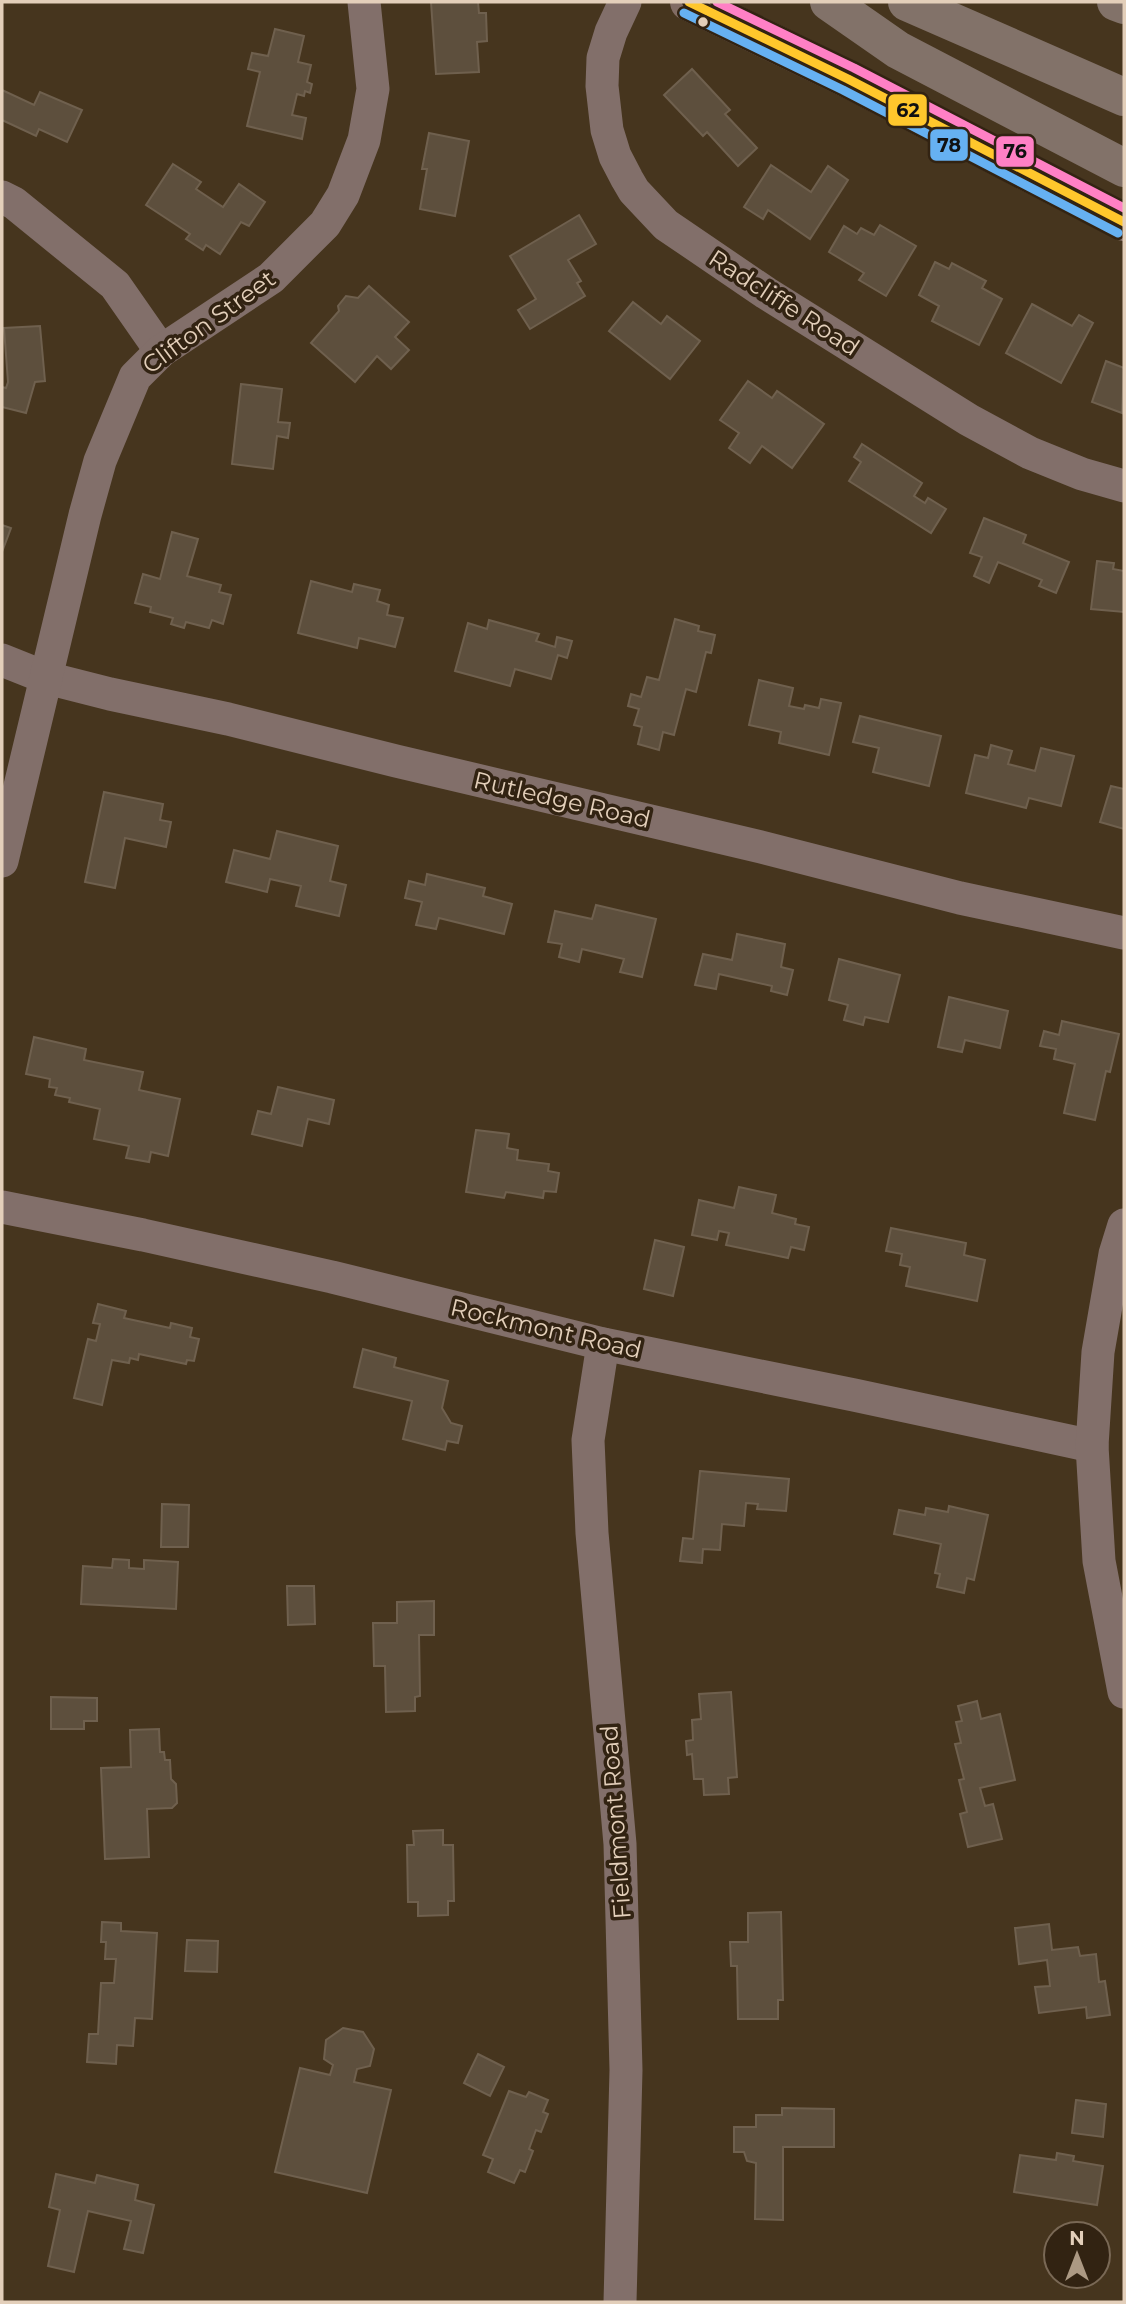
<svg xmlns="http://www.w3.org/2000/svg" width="1126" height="2304" viewBox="0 0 1126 2304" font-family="Montserrat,sans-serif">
	<rect width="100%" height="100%" fill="#46351e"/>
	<g fill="#5d4f3d" stroke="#6f604e" stroke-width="2">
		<path d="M 431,2 L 478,2 L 479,13 L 486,13 L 487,41 L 477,42 L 479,72 L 436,74 Z"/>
		<path d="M 275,29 L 304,36 L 298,62 L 311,65 L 307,82 L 312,84 L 310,93 L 305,91 L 304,96 L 297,94 L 292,115 L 306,118 L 302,139 L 247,126 L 260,72 L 248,69 L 252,53 L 268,56 Z"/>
		<path d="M 692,69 L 730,110 L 725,114 L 757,148 L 738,166 L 707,132 L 703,136 L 664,95 Z"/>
		<path d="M 2,90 L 34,105 L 40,92 L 82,110 L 67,142 L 39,129 L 36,136 L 2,120 Z"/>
		<path d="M 429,133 L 469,141 L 455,216 L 420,209 L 427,169 L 422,169 Z"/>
		<path d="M 173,164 L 201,182 L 196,189 L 223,207 L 239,184 L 265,202 L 249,226 L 241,222 L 220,254 L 206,245 L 203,250 L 186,239 L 190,234 L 146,205 Z"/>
		<path d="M 771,165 L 811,192 L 828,166 L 848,180 L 810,239 L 768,210 L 763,219 L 744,207 Z"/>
		<path d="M 579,215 L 596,244 L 568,260 L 581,281 L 577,283 L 585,296 L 530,329 L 518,310 L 536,299 L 510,256 Z"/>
		<path d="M 880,225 L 916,246 L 886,296 L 859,280 L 864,273 L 829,252 L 844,226 L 857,234 L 861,228 L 874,235 Z"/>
		<path d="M 935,262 L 949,269 L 952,263 L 986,281 L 982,288 L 1002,299 L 979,345 L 932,321 L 939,306 L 919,295 Z"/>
		<path d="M 369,286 L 409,322 L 395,337 L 409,350 L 391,369 L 377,356 L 355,382 L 311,343 L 339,311 L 338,306 L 346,296 L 358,298 Z"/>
		<path d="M 633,302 L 661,324 L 667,316 L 700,341 L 670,379 L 609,331 Z"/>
		<path d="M 1032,304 L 1072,326 L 1079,315 L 1093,323 L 1061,383 L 1006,353 Z"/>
		<path d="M 40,326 L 45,381 L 35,382 L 26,413 L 2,407 L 2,387 L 6,388 L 8,382 L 4,328 Z"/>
		<path d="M 1106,361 L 1124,368 L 1122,413 L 1092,402 Z"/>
		<path d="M 748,381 L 772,398 L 777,391 L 824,424 L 792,468 L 762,446 L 750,463 L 729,448 L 739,433 L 720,420 Z"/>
		<path d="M 241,384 L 282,389 L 278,422 L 290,423 L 288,438 L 277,436 L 273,469 L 232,464 Z"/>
		<path d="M 862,444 L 922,483 L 914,496 L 925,503 L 928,498 L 946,509 L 931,533 L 849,481 L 861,462 L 854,457 Z"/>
		<path d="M 984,518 L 1026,535 L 1023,543 L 1069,562 L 1056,593 L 1039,586 L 1042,580 L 998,562 L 989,583 L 974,576 L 982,557 L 970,553 Z"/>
		<path d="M 2,525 L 11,528 L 2,552 Z"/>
		<path d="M 172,532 L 198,539 L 187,576 L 221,585 L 219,592 L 231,595 L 223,624 L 212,620 L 209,628 L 186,622 L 184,628 L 171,624 L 173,618 L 150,612 L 151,607 L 135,603 L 143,574 L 160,579 Z"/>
		<path d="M 1097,561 L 1114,563 L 1113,569 L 1124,571 L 1124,612 L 1091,609 Z"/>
		<path d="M 311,581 L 352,592 L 354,584 L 380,590 L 377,601 L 389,605 L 387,615 L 403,618 L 395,647 L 359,638 L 357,648 L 298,633 Z"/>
		<path d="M 675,619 L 699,626 L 698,631 L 715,635 L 711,653 L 706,652 L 696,692 L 686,689 L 674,735 L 663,732 L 659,750 L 638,744 L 642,727 L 634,725 L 639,709 L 628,706 L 631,694 L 641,697 L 647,677 L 659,680 Z"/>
		<path d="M 489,620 L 539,634 L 536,641 L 555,647 L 557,637 L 572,641 L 567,658 L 558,655 L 551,679 L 515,669 L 510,686 L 455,671 L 468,623 L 487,629 Z"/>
		<path d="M 759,680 L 793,688 L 789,706 L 804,709 L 805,705 L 819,708 L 821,699 L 841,703 L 829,755 L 779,743 L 781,732 L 749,725 Z"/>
		<path d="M 860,716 L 941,736 L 929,786 L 873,772 L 879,748 L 853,742 Z"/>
		<path d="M 991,745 L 1012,751 L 1008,764 L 1035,771 L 1041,748 L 1074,756 L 1061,806 L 1029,798 L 1026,808 L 966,793 L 975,755 L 988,758 Z"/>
		<path d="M 1111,786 L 1124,789 L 1124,829 L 1100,822 Z"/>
		<path d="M 104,792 L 163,804 L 160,820 L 171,822 L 166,847 L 125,838 L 115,888 L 85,882 Z"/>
		<path d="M 277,831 L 338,846 L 330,881 L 346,885 L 339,916 L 296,906 L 301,886 L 270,879 L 267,892 L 226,882 L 234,850 L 270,859 Z"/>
		<path d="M 427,874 L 485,888 L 483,896 L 512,904 L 504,934 L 439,918 L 436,929 L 416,925 L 422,902 L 405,898 L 409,881 L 425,885 Z"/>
		<path d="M 596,905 L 656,919 L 642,977 L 620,972 L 624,959 L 582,949 L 579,962 L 559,957 L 562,944 L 548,942 L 555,911 L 592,919 Z"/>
		<path d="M 737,934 L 785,944 L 781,967 L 793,970 L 787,995 L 771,991 L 772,986 L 719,974 L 716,989 L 695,985 L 703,954 L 732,960 Z"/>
		<path d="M 839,959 L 900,975 L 888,1022 L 865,1017 L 863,1025 L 844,1020 L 848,1005 L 829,1000 Z"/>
		<path d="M 949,997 L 1008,1011 L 1000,1048 L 965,1040 L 962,1052 L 938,1047 Z"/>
		<path d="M 1062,1021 L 1119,1034 L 1110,1072 L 1106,1071 L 1095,1120 L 1064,1113 L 1075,1064 L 1054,1059 L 1056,1049 L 1040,1046 L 1044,1031 L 1059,1035 Z"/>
		<path d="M 34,1037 L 86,1049 L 84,1060 L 143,1072 L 139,1090 L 180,1099 L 168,1156 L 151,1152 L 149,1162 L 126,1158 L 129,1146 L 94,1139 L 100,1109 L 69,1102 L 70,1098 L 55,1095 L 57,1088 L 49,1087 L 50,1079 L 26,1074 Z"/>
		<path d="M 278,1087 L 334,1100 L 329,1124 L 308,1119 L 302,1146 L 252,1134 L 258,1111 L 271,1114 Z"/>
		<path d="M 476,1130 L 509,1134 L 507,1148 L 518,1150 L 517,1160 L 549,1164 L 548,1171 L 559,1173 L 556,1192 L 544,1191 L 543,1198 L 506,1192 L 504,1198 L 466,1192 Z"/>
		<path d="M 739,1187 L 776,1195 L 772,1213 L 796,1219 L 795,1224 L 809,1227 L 804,1250 L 791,1247 L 788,1258 L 726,1245 L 729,1233 L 719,1231 L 717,1240 L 692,1235 L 699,1200 L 734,1208 Z"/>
		<path d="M 891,1228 L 966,1243 L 964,1255 L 985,1260 L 977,1301 L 906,1286 L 910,1267 L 900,1265 L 902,1254 L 886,1251 Z"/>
		<path d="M 655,1240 L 684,1247 L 673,1296 L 644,1289 Z"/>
		<path d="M 98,1304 L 126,1311 L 124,1318 L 170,1328 L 171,1323 L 192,1328 L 190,1337 L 199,1339 L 194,1361 L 187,1360 L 186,1364 L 139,1354 L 138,1360 L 130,1358 L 129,1363 L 112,1360 L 102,1405 L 74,1398 L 88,1339 L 96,1341 L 100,1324 L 93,1323 Z"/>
		<path d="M 363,1349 L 396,1358 L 394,1367 L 448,1381 L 442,1408 L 451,1423 L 462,1426 L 458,1443 L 447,1441 L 445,1450 L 403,1439 L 412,1401 L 354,1387 Z"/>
		<path d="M 700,1471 L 789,1479 L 786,1511 L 757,1509 L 758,1504 L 746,1503 L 744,1526 L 722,1524 L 720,1550 L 703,1549 L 702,1563 L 680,1561 L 683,1538 L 693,1539 Z"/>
		<path d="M 162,1504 L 189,1505 L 188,1547 L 161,1547 Z"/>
		<path d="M 949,1506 L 988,1515 L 974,1580 L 967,1578 L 964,1593 L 937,1587 L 940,1574 L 935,1573 L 941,1544 L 894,1534 L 899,1510 L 925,1515 L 926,1508 L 948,1512 Z"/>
		<path d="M 113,1559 L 129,1560 L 129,1568 L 144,1569 L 144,1560 L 178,1562 L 176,1609 L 81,1604 L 83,1566 L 112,1568 Z"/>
		<path d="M 287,1586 L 314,1586 L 315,1624 L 288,1625 Z"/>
		<path d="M 434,1601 L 434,1635 L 419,1635 L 420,1696 L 415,1697 L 415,1711 L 386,1712 L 385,1666 L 374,1666 L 373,1623 L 397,1623 L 397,1602 Z"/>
		<path d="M 731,1692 L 737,1777 L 728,1778 L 729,1794 L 704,1795 L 703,1779 L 694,1779 L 692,1754 L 687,1755 L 686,1741 L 693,1740 L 692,1720 L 701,1719 L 699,1694 Z"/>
		<path d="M 51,1697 L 97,1698 L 97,1721 L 84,1721 L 84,1729 L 51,1729 Z"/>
		<path d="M 977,1701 L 981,1719 L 1000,1714 L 1015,1780 L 980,1788 L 985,1806 L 993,1804 L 1002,1839 L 968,1847 L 960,1814 L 967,1812 L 959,1780 L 964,1779 L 955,1744 L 961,1743 L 956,1722 L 962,1721 L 958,1706 Z"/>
		<path d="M 159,1729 L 160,1752 L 164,1752 L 165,1760 L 170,1760 L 171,1779 L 176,1784 L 177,1803 L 172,1808 L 147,1809 L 149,1857 L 105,1859 L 101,1768 L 131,1767 L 130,1730 Z"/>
		<path d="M 443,1830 L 443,1845 L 453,1845 L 454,1901 L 448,1901 L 448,1915 L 418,1916 L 418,1902 L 408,1902 L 407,1845 L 414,1845 L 413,1831 Z"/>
		<path d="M 781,1912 L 783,2000 L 778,2000 L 778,2019 L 738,2019 L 737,1966 L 731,1966 L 730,1942 L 748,1942 L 748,1913 Z"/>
		<path d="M 102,1922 L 121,1923 L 121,1931 L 157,1933 L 152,2019 L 135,2018 L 133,2046 L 117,2045 L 116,2064 L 87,2062 L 89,2034 L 98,2034 L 101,1983 L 114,1983 L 116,1959 L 105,1959 L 106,1942 L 101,1942 Z"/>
		<path d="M 1049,1924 L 1052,1950 L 1078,1947 L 1080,1956 L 1096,1954 L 1099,1982 L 1105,1981 L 1110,2015 L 1087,2018 L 1086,2007 L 1039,2013 L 1035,1987 L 1050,1986 L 1047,1960 L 1019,1964 L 1015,1928 Z"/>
		<path d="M 187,1940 L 218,1941 L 217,1972 L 185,1971 Z"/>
		<path d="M 343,2028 L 363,2032 L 374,2049 L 370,2066 L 357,2069 L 354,2082 L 391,2090 L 367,2193 L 275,2172 L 300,2068 L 330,2075 L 333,2065 L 324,2059 L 326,2040 Z"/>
		<path d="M 478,2054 L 504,2067 L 490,2096 L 464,2083 Z"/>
		<path d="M 509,2091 L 526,2097 L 529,2092 L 548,2100 L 543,2112 L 548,2114 L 541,2132 L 536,2130 L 529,2149 L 533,2151 L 525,2172 L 520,2170 L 514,2183 L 488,2172 L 493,2159 L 483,2155 Z"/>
		<path d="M 1076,2100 L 1106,2104 L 1103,2137 L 1072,2133 Z"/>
		<path d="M 782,2108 L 834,2109 L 834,2147 L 783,2147 L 783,2220 L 755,2219 L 756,2163 L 747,2161 L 744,2152 L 734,2152 L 734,2127 L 756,2127 L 756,2115 L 782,2115 Z"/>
		<path d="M 1057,2153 L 1074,2156 L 1073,2161 L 1103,2166 L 1097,2205 L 1014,2192 L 1020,2155 L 1056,2160 Z"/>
		<path d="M 56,2174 L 95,2183 L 97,2175 L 138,2185 L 135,2200 L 154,2205 L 143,2253 L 124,2249 L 131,2221 L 88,2211 L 74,2272 L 48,2266 L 60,2210 L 49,2207 Z"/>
	</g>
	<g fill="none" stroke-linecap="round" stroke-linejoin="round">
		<g stroke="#826f6a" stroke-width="33">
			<path d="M 625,2 L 611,32 L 603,58 L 602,86 L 607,130 L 615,156 L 627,179 L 634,191 L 666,225 L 766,293 L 969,420 L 1030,453 L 1082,474 L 1124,486"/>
			<path d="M 2,197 L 14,203 L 115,285 L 161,351"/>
			<path d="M 2,660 L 47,678 L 110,694 L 228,719 L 396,761 L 761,847 L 960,898 L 1124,933"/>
			<path d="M 2,861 L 85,515 L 100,461 L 135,377 L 161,351 L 271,278 L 325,224 L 343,195 L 364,140 L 373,89 L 364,2"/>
			<path d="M 2,1207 L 143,1235 L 332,1277 L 603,1344 L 854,1395 L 1092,1446"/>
			<path d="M 1124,1225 L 1115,1254 L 1098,1352 L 1092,1446 L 1099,1561 L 1124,1692"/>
			<path d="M 603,1344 L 588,1440 L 592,1533 L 620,1844 L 626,2070 L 620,2302"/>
		</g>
		<path stroke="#826c64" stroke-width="38" d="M 689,2 L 848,79 L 1124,222"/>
		<g stroke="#827269" stroke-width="38">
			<path d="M 829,2 L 898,50 L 1124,168"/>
			<path d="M 907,2 L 1124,97"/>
			<path d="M 1116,2 L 1124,5"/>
		</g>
		<defs>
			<path id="bus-1" d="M 689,2 L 848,79 L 1124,222"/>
			<path id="bus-2" d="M 684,13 L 843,90 L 1118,233"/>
			<path id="bus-3" d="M 717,2 L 854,68 L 1124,208"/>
		</defs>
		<use href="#bus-1" stroke="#322312" stroke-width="14"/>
		<use href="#bus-2" stroke="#322312" stroke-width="14"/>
		<use href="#bus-3" stroke="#322312" stroke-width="14"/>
		<use href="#bus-1" stroke="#ffc72c" stroke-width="9"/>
		<use href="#bus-2" stroke="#66b1f2" stroke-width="9"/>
		<use href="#bus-3" stroke="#ff80c5" stroke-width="9"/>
	</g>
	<circle fill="#e3cfba" stroke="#322312" stroke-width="2.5" cx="703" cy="22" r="6"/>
	<g text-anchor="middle" stroke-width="7" stroke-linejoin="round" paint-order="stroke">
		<g font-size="24" fill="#e3cfba" stroke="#322312">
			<text transform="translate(784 303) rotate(33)" y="8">Radcliffe Road</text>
			<text transform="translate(209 322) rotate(-36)" y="8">Clifton Street</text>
			<text transform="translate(562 800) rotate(13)" y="8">Rutledge Road</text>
			<text transform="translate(546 1329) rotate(13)" y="8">Rockmont Road</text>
			<text transform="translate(616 1822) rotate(-94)" y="8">Fieldmont Road</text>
		</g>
	</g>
	<g stroke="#322312" stroke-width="2.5">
		<rect x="887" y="93" width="41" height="34" rx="7" fill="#ffc72c"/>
		<rect x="929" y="128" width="40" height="34" rx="7" fill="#66b1f2"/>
		<rect x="995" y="135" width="40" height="33" rx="7" fill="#ff80c5"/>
	</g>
	<g font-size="19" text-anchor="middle" font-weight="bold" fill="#111">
		<text x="908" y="117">62</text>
		<text x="949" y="152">78</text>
		<text x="1015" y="158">76</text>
	</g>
	<rect width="1126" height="2304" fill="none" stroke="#e3cfba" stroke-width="7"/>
	<g transform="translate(1077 2255)"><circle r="33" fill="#322312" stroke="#796855" stroke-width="2"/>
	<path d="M0-5L12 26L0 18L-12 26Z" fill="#ac9983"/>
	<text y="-10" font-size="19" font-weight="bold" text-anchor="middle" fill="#e3cfba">N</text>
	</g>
</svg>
